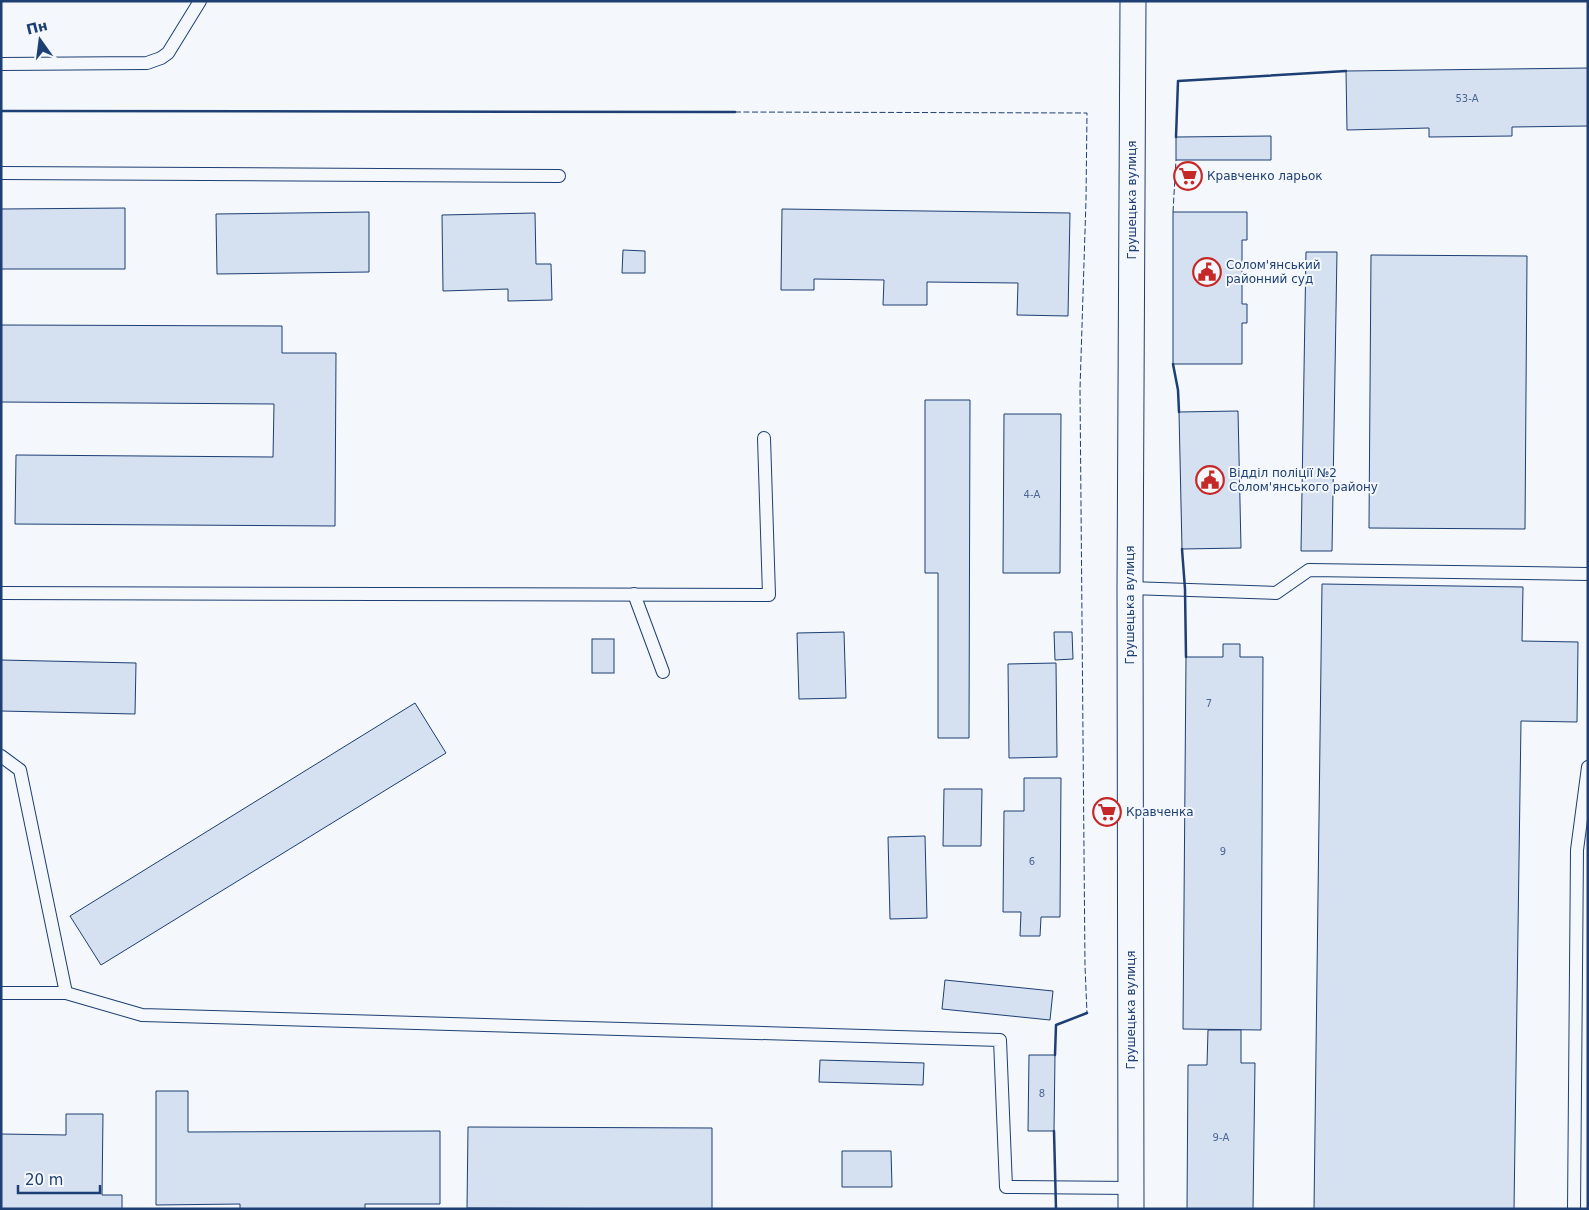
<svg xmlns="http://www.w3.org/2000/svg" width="1589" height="1210" viewBox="0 0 1589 1210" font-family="'DejaVu Sans',sans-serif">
	<rect width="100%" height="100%" fill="#f4f7fb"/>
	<g fill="#d5e0f0" stroke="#1d3f73">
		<path d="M 1588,68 L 1588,126 L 1512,127 L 1512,136 L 1429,137 L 1429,128 L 1347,130 L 1346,71 Z"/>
		<path d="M 1271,136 L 1271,160 L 1176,160 L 1176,137 Z"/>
		<path d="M 125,208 L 125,269 L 1,269 L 1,209 Z"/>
		<path d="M 782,209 L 1070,213 L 1068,316 L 1017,315 L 1018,283 L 927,282 L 927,305 L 883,305 L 884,280 L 814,279 L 814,290 L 781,290 Z"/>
		<path d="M 369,212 L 369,272 L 217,274 L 216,214 Z"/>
		<path d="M 1173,212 L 1247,212 L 1247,240 L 1242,240 L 1242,304 L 1247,304 L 1247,323 L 1242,323 L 1242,364 L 1173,364 Z"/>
		<path d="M 535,213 L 536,264 L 551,264 L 552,300 L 508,301 L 508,289 L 443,291 L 442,215 Z"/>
		<path d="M 623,250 L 645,251 L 645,273 L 622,273 Z"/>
		<path d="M 1306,252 L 1337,252 L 1332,551 L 1301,551 Z"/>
		<path d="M 1371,255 L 1527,256 L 1525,529 L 1369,528 Z"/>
		<path d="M 1,325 L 282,326 L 282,353 L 336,353 L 335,526 L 15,524 L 16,455 L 273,457 L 274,404 L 1,402 Z"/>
		<path d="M 925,400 L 970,400 L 969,738 L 938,738 L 938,573 L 925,573 Z"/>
		<path d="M 1238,411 L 1241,548 L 1182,549 L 1179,412 Z"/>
		<path d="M 1004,414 L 1061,414 L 1060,573 L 1003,573 Z"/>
		<path d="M 1322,584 L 1523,587 L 1522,641 L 1578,642 L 1577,722 L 1521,721 L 1514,1209 L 1314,1209 Z"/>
		<path d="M 844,632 L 846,698 L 799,699 L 797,633 Z"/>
		<path d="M 1054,632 L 1072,632 L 1073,659 L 1055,660 Z"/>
		<rect x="592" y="639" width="22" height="34"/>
		<path d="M 1223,644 L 1240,644 L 1240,657 L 1263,657 L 1261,1030 L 1183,1029 L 1186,657 L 1223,657 Z"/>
		<path d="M 1,660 L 136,663 L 135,714 L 1,711 Z"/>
		<path d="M 1056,663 L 1057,757 L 1009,758 L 1008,664 Z"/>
		<path d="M 415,703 L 446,753 L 101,965 L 70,916 Z"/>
		<path d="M 1024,778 L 1061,778 L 1060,917 L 1041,917 L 1040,936 L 1020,936 L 1021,912 L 1003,912 L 1004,811 L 1024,811 Z"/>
		<path d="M 944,789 L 982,789 L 981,846 L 943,846 Z"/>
		<path d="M 925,836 L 927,918 L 890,919 L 888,837 Z"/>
		<path d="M 945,980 L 1053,991 L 1050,1020 L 942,1009 Z"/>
		<path d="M 1208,1030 L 1241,1030 L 1241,1063 L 1255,1063 L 1253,1209 L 1187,1209 L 1188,1065 L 1207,1065 Z"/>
		<path d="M 1029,1055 L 1055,1055 L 1054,1131 L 1028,1131 Z"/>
		<path d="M 820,1060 L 924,1063 L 923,1085 L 819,1082 Z"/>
		<path d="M 156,1091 L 188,1091 L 188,1132 L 440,1131 L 440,1204 L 365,1204 L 365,1209 L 240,1209 L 240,1204 L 156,1205 Z"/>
		<path d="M 66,1114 L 103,1114 L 102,1195 L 122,1195 L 122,1209 L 1,1209 L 1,1134 L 66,1135 Z"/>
		<path d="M 468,1127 L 712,1128 L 712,1209 L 467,1208 Z"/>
		<path d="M 842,1151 L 891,1151 L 892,1187 L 842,1187 Z"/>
	</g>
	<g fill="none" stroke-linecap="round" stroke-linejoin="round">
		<defs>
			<g id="service">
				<path d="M 1,64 L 147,63 L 161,58 L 168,53 L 200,1"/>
				<path d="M 1,173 L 559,176"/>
				<path d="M 1130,588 L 1276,593 L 1309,570 L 1588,574"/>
				<path d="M 1,593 L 769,595 L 764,438"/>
				<path d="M 634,594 L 663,672"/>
				<path d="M 1,756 L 20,770 L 66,993"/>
				<path d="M 1,993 L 66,993 L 142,1015 L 1000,1040 L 1006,1187 L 1132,1188"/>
				<path d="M 1574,1209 L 1577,850 L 1588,767"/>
			</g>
			<path id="minor" d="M 1131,1209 L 1130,588 L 1133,1"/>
		</defs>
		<use href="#service" stroke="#1d3f73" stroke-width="14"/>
		<use href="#minor" stroke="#1d3f73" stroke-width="27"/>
		<use href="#service" stroke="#f4f7fb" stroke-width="12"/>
		<use href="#minor" stroke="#f4f7fb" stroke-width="25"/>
		<g stroke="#1d3f73" stroke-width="1" stroke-dasharray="6 2.5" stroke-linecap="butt">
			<path d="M 735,112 L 1087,113 L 1086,200 L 1080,389 L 1085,966 L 1087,1013"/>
			<path d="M 1173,212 L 1176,160"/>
		</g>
		<g stroke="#1d3f73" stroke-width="2.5">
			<path d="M 1,111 L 735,112"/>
			<path d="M 1176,137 L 1178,81 L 1346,71"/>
			<path d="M 1173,364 L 1178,390 L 1179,412"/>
			<path d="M 1182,549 L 1185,589 L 1186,657"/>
			<path d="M 1055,1055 L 1056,1025 L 1087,1013"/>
			<path d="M 1054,1131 L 1056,1209"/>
		</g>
	</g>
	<defs>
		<symbol id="supermarket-ring" viewBox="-11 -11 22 22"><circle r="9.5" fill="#f4f7fb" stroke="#c62828" stroke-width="1.5"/><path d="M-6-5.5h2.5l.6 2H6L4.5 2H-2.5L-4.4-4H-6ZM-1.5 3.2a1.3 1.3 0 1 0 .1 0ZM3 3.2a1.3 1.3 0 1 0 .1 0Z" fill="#c62828"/></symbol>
		<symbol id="civic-ring" viewBox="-11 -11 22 22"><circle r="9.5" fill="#f4f7fb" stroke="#c62828" stroke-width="1.5"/><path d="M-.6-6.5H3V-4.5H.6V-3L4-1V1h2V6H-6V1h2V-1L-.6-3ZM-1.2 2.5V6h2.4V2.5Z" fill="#c62828"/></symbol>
	</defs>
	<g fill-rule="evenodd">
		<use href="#supermarket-ring" x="1172" y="160" width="32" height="32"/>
		<use href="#civic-ring" x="1191" y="256" width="32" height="32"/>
		<use href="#civic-ring" x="1194" y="464" width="32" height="32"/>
		<use href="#supermarket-ring" x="1091" y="796" width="32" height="32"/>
	</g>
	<g text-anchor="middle" stroke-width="4" stroke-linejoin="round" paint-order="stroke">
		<g font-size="10" fill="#4b6792">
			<text x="1467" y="102">53-А</text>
			<text x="1032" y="498">4-А</text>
			<text x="1209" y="707">7</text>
			<text x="1223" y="855">9</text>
			<text x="1032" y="865">6</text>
			<text x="1042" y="1097">8</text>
			<text x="1221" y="1141">9-А</text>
		</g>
		<g font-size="12" fill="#1d3f73" stroke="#f4f7fb" text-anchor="start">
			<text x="1207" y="180">Кравченко ларьок</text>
			<text x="1226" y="269">Солом'янський<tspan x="1226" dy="14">районний суд</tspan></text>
			<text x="1229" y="477">Відділ поліції №2<tspan x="1229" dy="14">Солом'янського району</tspan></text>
			<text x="1126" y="816">Кравченка</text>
		</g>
		<g font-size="12" fill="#1d3f73" stroke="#f4f7fb">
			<text transform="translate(1132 200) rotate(-90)" y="4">Грушецька вулиця</text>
			<text transform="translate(1130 605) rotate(-90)" y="4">Грушецька вулиця</text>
			<text transform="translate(1131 1010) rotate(-90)" y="4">Грушецька вулиця</text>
		</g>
	</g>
	<rect width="1589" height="1210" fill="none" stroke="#1d3f73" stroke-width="5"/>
	<g transform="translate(40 40) rotate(346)" stroke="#f4f7fb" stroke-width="4" paint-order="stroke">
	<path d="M0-4L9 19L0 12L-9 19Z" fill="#1d3f73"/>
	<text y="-8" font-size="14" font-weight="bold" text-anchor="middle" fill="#1d3f73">Пн</text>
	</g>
	<path d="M18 1185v8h82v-8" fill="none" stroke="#1d3f73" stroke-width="2.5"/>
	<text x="25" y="1185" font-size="15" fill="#1d3f73" stroke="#f4f7fb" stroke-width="4" paint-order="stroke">20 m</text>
</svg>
